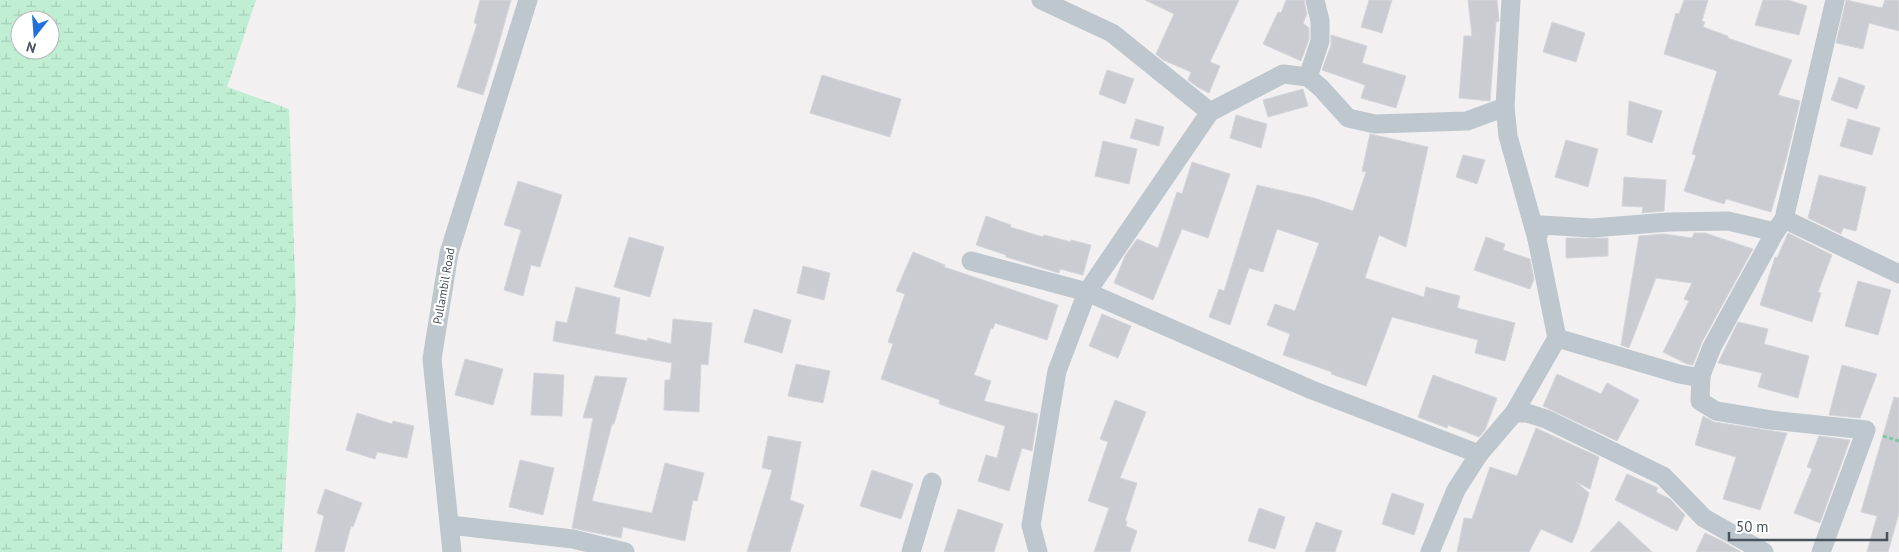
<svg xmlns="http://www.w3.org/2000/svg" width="1899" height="552" viewBox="0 0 1899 552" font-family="'PT Sans',sans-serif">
	<defs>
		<pattern id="wetland-marsh" width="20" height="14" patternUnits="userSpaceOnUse" patternTransform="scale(1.25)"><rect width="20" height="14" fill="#c0eed3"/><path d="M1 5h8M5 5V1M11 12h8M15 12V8" fill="none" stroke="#a6ceb8"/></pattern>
	</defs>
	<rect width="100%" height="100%" fill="#f2f0f0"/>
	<path fill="url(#wetland-marsh)" fill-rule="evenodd" d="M 0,0 L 256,0 L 227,87 L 289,109 L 296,304 L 282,552 L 0,552 ZM 20,20 L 50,20 L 50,50 L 20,50 Z"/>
	<g fill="#caccd2" stroke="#d4d6db">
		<path d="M 480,0 L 511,0 L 497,50 L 483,95 L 457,87 L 477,24 L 474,23 Z"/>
		<path d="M 1145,0 L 1239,0 L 1210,62 L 1220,66 L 1209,93 L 1199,88 L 1188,80 L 1191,72 L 1163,60 L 1156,54 L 1174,14 Z"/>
		<path d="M 1286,0 L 1304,0 L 1307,14 L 1303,23 L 1309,28 L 1309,39 L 1301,61 L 1263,44 L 1278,12 L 1281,13 Z"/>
		<path d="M 1369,0 L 1392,0 L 1382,33 L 1361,27 Z"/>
		<path d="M 1468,0 L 1497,0 L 1499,21 L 1496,22 L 1490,101 L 1459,98 L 1464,36 L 1472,36 Z"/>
		<path d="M 1684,0 L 1708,0 L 1702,21 L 1705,22 L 1703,27 L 1728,36 L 1728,38 L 1792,60 L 1778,95 L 1800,101 L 1786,160 L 1771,212 L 1726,199 L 1724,204 L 1684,191 L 1696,155 L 1692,154 L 1717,71 L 1664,54 L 1676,13 L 1679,14 Z"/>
		<path d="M 1763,0 L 1788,0 L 1807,6 L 1799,35 L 1755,25 Z"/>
		<path d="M 1846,0 L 1882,8 L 1885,0 L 1899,0 L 1899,31 L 1869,23 L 1863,49 L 1836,43 Z"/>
		<path d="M 1552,22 L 1585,33 L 1576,62 L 1543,52 Z"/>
		<path d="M 1331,35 L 1367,46 L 1362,63 L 1406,76 L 1396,108 L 1361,98 L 1365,85 L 1322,70 L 1331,45 Z"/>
		<path d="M 1107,70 L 1134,79 L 1125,104 L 1099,94 Z"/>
		<path d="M 822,75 L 901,99 L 890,137 L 810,113 Z"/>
		<path d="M 1839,77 L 1865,86 L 1857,109 L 1831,100 Z"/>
		<path d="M 1303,89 L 1308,106 L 1268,117 L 1263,100 Z"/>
		<path d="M 1629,101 L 1662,111 L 1652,143 L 1627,135 Z"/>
		<path d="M 1236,115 L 1267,124 L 1261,148 L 1230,138 Z"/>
		<path d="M 1136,119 L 1164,127 L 1159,146 L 1130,138 Z"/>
		<path d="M 1848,119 L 1880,128 L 1872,155 L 1840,146 Z"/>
		<path d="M 1370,134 L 1428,147 L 1406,247 L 1379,235 L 1365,278 L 1424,297 L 1426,287 L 1460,296 L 1457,308 L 1515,323 L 1505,361 L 1475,353 L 1478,340 L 1392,317 L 1366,386 L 1331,374 L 1332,372 L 1283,355 L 1290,334 L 1267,325 L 1275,304 L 1295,311 L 1319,243 L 1277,229 L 1263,272 L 1249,268 L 1230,325 L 1209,317 L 1219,289 L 1224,291 L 1257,185 L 1314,198 L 1353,211 L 1366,172 L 1362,171 Z"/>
		<path d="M 1566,140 L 1598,149 L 1588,187 L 1555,177 Z"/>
		<path d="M 1103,141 L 1137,149 L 1129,184 L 1095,176 Z"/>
		<path d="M 1463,155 L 1485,160 L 1477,184 L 1456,177 Z"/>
		<path d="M 1192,162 L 1230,174 L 1208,238 L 1182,229 L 1153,300 L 1114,283 L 1125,256 L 1137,239 L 1158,248 L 1177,192 L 1182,194 Z"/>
		<path d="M 1819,175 L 1866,187 L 1856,231 L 1843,228 L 1841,234 L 1808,218 Z"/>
		<path d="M 1624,177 L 1666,180 L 1664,211 L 1642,213 L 1643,207 L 1622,206 Z"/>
		<path d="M 518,181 L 562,195 L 540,267 L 531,265 L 523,296 L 504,290 L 521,230 L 504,225 Z"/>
		<path d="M 986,216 L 1011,225 L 1010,227 L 1043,237 L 1044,235 L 1071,242 L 1071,240 L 1091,245 L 1083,275 L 1060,269 L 1059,273 L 1006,257 L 1006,255 L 976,245 Z"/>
		<path d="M 1694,233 L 1705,233 L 1753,249 L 1702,342 L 1693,365 L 1687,364 L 1663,352 L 1689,301 L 1684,299 L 1692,283 L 1656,278 L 1629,348 L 1621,345 L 1639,236 L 1664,234 L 1692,238 Z"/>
		<path d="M 1788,233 L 1832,255 L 1818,292 L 1821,293 L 1812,322 L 1760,305 L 1775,257 L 1777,258 Z"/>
		<path d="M 629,237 L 664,247 L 650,297 L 614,287 Z"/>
		<path d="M 1486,237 L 1505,244 L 1503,250 L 1530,259 L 1534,279 L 1530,289 L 1474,270 Z"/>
		<path d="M 1566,238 L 1608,238 L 1608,256 L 1566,258 Z"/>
		<path d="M 913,252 L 945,265 L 944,267 L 1058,305 L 1047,340 L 995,323 L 993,329 L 991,328 L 974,375 L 991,381 L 984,401 L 1038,414 L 1032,451 L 1022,448 L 1009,491 L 978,481 L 986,455 L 997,458 L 1005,426 L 939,404 L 940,400 L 881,379 L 893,344 L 888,342 L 905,294 L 896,291 Z"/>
		<path d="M 803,266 L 830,273 L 824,300 L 797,293 Z"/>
		<path d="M 1858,281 L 1891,290 L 1878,335 L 1845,326 Z"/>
		<path d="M 576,287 L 620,298 L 615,334 L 647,341 L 648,338 L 671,344 L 673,319 L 712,323 L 708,365 L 701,364 L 699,412 L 664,410 L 665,380 L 670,380 L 672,363 L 553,341 L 556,321 L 567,323 Z"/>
		<path d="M 754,309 L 791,320 L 782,353 L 744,342 Z"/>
		<path d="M 1102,314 L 1131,326 L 1118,358 L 1089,346 Z"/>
		<path d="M 1738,322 L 1768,329 L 1764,344 L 1809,356 L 1798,398 L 1758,387 L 1762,373 L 1718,363 Z"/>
		<path d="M 465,359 L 503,369 L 493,405 L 455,395 Z"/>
		<path d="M 796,364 L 830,371 L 823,403 L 788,396 Z"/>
		<path d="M 1842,365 L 1877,374 L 1860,418 L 1829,415 Z"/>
		<path d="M 534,373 L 564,375 L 562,416 L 531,415 Z"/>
		<path d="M 1557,374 L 1601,394 L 1607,383 L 1639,400 L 1617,441 L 1543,406 Z"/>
		<path d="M 1433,375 L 1497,398 L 1485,430 L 1479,437 L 1448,425 L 1447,428 L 1418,417 Z"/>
		<path d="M 595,376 L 627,378 L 614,424 L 612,424 L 592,501 L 652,513 L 665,463 L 704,473 L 697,501 L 693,500 L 685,541 L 623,527 L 621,538 L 572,528 L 593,418 L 583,418 Z"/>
		<path d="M 1894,397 L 1899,398 L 1899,513 L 1888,552 L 1867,552 L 1877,516 L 1861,512 Z"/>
		<path d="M 1115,400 L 1146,412 L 1120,478 L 1137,483 L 1125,521 L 1127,521 L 1126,526 L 1137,531 L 1130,552 L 1094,552 L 1109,508 L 1088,501 L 1108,442 L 1100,439 Z"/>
		<path d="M 357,413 L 392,424 L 393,421 L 414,426 L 407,458 L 377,452 L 375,459 L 346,450 Z"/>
		<path d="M 1703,416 L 1714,422 L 1787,433 L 1760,510 L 1723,499 L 1736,457 L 1695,445 Z"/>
		<path d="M 1536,428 L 1599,457 L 1590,489 L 1576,482 L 1589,493 L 1578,529 L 1572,543 L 1541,529 L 1529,552 L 1457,552 L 1464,518 L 1472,519 L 1490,467 L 1517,476 Z"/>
		<path d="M 768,436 L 801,442 L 790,500 L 804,505 L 790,552 L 747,552 L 772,470 L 762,468 Z"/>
		<path d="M 1819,436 L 1850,440 L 1820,523 L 1794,513 L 1812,469 L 1807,467 Z"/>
		<path d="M 520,460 L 554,468 L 543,515 L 509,507 Z"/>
		<path d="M 872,470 L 913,484 L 901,519 L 860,506 Z"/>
		<path d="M 1627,474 L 1658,488 L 1656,492 L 1670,499 L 1685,515 L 1677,531 L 1615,500 Z"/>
		<path d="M 325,489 L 362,503 L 353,527 L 351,526 L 344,552 L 315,552 L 324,516 L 317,513 Z"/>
		<path d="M 1392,493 L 1424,504 L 1414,535 L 1382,524 Z"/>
		<path d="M 1259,508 L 1285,517 L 1275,549 L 1248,541 Z"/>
		<path d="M 958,509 L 1003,524 L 994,552 L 944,552 Z"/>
		<path d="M 1619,521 L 1652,552 L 1590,552 Z"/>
		<path d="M 1316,522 L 1342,531 L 1335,552 L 1305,552 Z"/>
		<path d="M 1705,533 L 1722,541 L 1741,552 L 1696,552 Z"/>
	</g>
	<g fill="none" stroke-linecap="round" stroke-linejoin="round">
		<path stroke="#79cba4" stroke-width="3" stroke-dasharray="4 2.5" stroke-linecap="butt" d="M 1883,436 L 1899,441"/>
		<g stroke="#bec7ce" stroke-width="19">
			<path d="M 1041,0 L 1112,33 L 1210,112"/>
			<path d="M 1308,77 L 1320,41 L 1320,21 L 1315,0"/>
			<path d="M 1505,107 L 1508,136 L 1537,239"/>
			<path d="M 1784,219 L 1899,274"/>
			<path d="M 971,261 L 1087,292 L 1312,390 L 1479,454"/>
			<path d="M 1557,338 L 1679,374 L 1701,378"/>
			<path d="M 1514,413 L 1557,338 L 1537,239 L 1541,225 L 1592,228 L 1669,222 L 1728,221 L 1775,232"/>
			<path d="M 450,525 L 573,539 L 625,552"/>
			<path d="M 452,552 L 432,359 L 449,253 L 528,0"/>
			<path d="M 911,552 L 932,482"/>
			<path d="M 1038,552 L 1031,525 L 1057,371 L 1087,292 L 1210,112 L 1283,74 L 1308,77 L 1321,88 L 1348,118 L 1375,124 L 1467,121 L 1505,107 L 1511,0"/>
			<path d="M 1430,552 L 1456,490 L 1479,454 L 1514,413 L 1527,413 L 1546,419 L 1663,476 L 1704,518 L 1764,552"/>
			<path d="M 1821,552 L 1866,430 L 1771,420 L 1716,411 L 1700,401 L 1701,375 L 1712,347 L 1775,232 L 1784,219 L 1835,0"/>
		</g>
	</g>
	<g text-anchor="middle" stroke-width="4.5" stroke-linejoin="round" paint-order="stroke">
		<g font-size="12" fill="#48535d" stroke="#fff">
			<text transform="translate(444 286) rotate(-80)" y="4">Pullambil Road</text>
		</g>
	</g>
	<g transform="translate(35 35) rotate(197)"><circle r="24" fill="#ffffff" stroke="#b6babe"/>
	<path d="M0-4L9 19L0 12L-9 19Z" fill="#1f70dd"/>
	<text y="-8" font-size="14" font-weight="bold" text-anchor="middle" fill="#48535d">N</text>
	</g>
	<path d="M1729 532v8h158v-8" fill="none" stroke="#48535d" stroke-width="2.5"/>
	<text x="1736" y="532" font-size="15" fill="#48535d" stroke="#ffffff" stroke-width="4" paint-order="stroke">50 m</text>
</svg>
